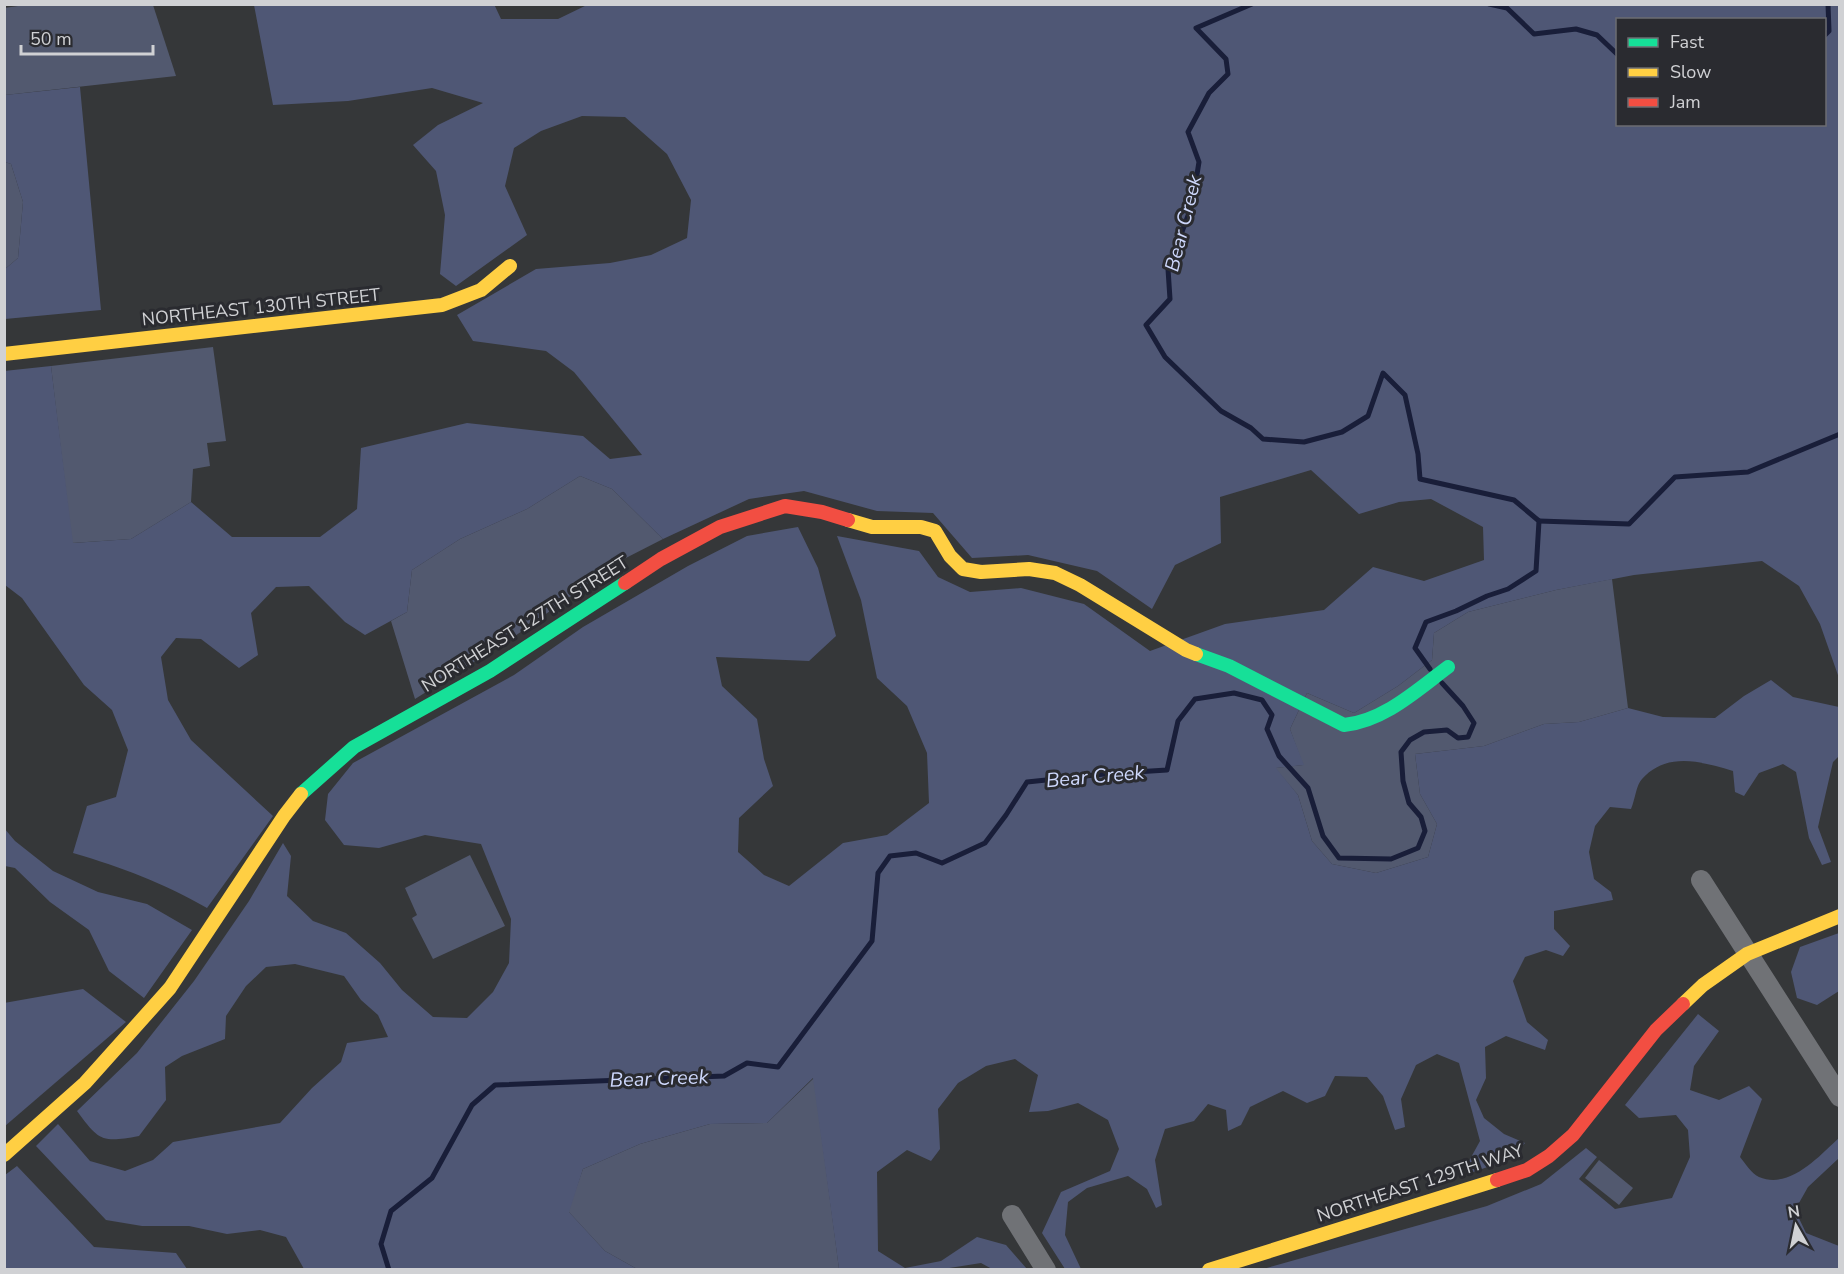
<svg xmlns="http://www.w3.org/2000/svg" width="1844" height="1274" viewBox="0 0 1844 1274" font-family="'Nunito Sans',sans-serif">
	<rect width="100%" height="100%" fill="#353739"/>
	<g fill="#52596f">
		<path d="M 32,4 L 153,5 L 176,76 L 5,95 L 4,8 Z"/>
		<path d="M 5,162 L 11,164 L 23,202 L 18,258 L 5,269 Z"/>
		<path d="M 213,347 L 226,441 L 207,443 L 210,466 L 193,469 L 191,502 L 131,539 L 72,543 L 51,366 Z"/>
		<path d="M 580,476 L 612,489 L 663,539 L 620,561 L 515,636 L 415,699 L 391,621 L 407,612 L 412,570 L 460,539 L 527,509 Z"/>
		<path d="M 1612,579 L 1628,708 L 1579,722 L 1544,724 L 1484,746 L 1415,754 L 1420,794 L 1437,824 L 1428,857 L 1376,873 L 1332,864 L 1312,841 L 1298,795 L 1275,768 L 1303,765 L 1290,729 L 1307,693 L 1354,713 L 1398,686 L 1432,660 L 1434,633 L 1468,612 L 1556,590 Z"/>
		<path d="M 470,855 L 505,926 L 433,959 L 412,918 L 417,915 L 405,888 Z"/>
		<path d="M 814,1078 L 839,1269 L 637,1269 L 605,1251 L 568,1211 L 583,1169 L 640,1144 L 710,1124 L 767,1123 Z"/>
		<path d="M 1599,1160 L 1633,1188 L 1619,1205 L 1585,1178 Z"/>
	</g>
	<g fill="#4f5775" fill-rule="evenodd">
		<path d="M 494,4 L 501,19 L 558,19 L 589,4 L 1839,5 L 1839,678 L 1820,624 L 1799,586 L 1762,561 L 1634,575 L 1556,590 L 1468,612 L 1434,633 L 1432,660 L 1398,686 L 1354,713 L 1307,693 L 1290,729 L 1304,765 L 1276,768 L 1298,795 L 1312,841 L 1332,864 L 1376,873 L 1428,857 L 1437,824 L 1420,794 L 1415,754 L 1484,746 L 1544,724 L 1579,722 L 1628,708 L 1663,717 L 1715,718 L 1744,696 L 1771,680 L 1793,697 L 1839,707 L 1839,756 L 1833,762 L 1818,827 L 1831,862 L 1822,865 L 1809,838 L 1796,772 L 1783,764 L 1759,773 L 1744,796 L 1735,792 L 1733,771 C 1703,762 1667,751 1642,779 C 1636,785 1635,800 1631,809 L 1610,807 L 1595,826 L 1589,852 L 1594,879 L 1611,892 L 1613,900 L 1554,911 L 1554,929 L 1570,946 L 1563,956 L 1546,950 L 1525,957 L 1513,981 L 1527,1022 L 1548,1040 L 1545,1050 L 1506,1036 L 1485,1047 L 1486,1078 L 1476,1100 L 1484,1118 L 1504,1134 L 1525,1143 L 1511,1159 L 1473,1172 L 1469,1161 L 1480,1141 L 1459,1063 L 1437,1054 L 1416,1065 L 1401,1099 L 1405,1127 L 1395,1130 L 1383,1096 L 1367,1077 L 1335,1076 L 1325,1096 L 1307,1103 L 1283,1091 L 1250,1107 L 1241,1125 L 1228,1131 L 1226,1110 L 1208,1104 L 1194,1121 L 1165,1129 L 1155,1160 L 1162,1205 L 1156,1208 L 1147,1189 L 1128,1176 L 1087,1188 L 1068,1202 L 1065,1235 L 1081,1269 L 1065,1269 L 1042,1233 L 1061,1192 L 1110,1171 L 1119,1149 L 1108,1120 L 1078,1103 L 1048,1111 L 1029,1112 L 1038,1075 L 1015,1059 L 986,1066 L 958,1083 L 938,1109 L 940,1149 L 931,1161 L 907,1150 L 877,1172 L 878,1251 L 905,1268 L 941,1261 L 977,1237 L 1006,1245 L 1027,1269 L 992,1269 L 981,1263 L 943,1269 L 839,1269 L 813,1078 L 767,1123 L 710,1124 L 640,1144 L 583,1169 L 569,1212 L 605,1251 L 637,1269 L 304,1269 L 286,1237 L 260,1230 L 227,1234 L 189,1226 L 142,1226 L 106,1220 L 36,1146 L 58,1124 L 90,1161 L 125,1171 L 153,1160 L 173,1142 L 280,1123 L 312,1088 L 341,1062 L 347,1043 L 388,1037 L 378,1015 L 361,1000 L 344,976 L 295,964 L 266,967 L 246,986 L 226,1016 L 225,1039 L 182,1056 L 165,1067 L 166,1100 L 139,1136 C 102,1143 99,1141 77,1111 L 137,1053 L 194,981 L 249,901 L 283,843 L 291,856 L 287,896 L 313,921 L 346,933 L 380,963 L 402,990 L 433,1017 L 467,1018 L 493,992 L 509,963 L 511,919 L 481,844 L 425,835 L 379,848 L 344,845 L 325,820 L 328,794 L 353,763 L 514,675 L 583,627 L 688,566 L 747,536 L 798,527 L 818,568 L 836,636 L 809,661 L 716,657 L 722,686 L 757,719 L 764,759 L 773,786 L 739,818 L 738,852 L 764,875 L 789,886 L 843,843 L 887,835 L 929,803 L 927,753 L 907,706 L 877,678 L 861,600 L 837,536 L 919,551 L 938,577 L 970,592 L 1021,588 L 1084,604 L 1150,651 L 1225,624 L 1324,610 L 1373,567 L 1424,581 L 1484,560 L 1483,527 L 1431,499 L 1399,502 L 1359,514 L 1311,470 L 1220,497 L 1221,543 L 1175,565 L 1152,609 L 1097,571 L 1028,555 L 972,558 L 933,513 L 877,511 L 804,491 L 749,499 L 663,539 L 612,489 L 580,476 L 527,509 L 460,539 L 412,570 L 407,612 L 365,635 L 345,622 L 309,586 L 276,587 L 251,613 L 258,655 L 239,668 L 201,639 L 176,638 L 161,657 L 168,700 L 191,740 L 273,816 L 207,908 C 161,882 124,868 73,853 L 87,806 L 116,797 L 128,750 L 112,710 L 84,685 L 22,598 L 5,585 L 4,371 L 51,366 L 73,543 L 131,539 L 191,502 L 232,537 L 320,537 L 357,509 L 361,448 L 467,423 L 583,436 L 610,459 L 642,455 L 574,372 L 546,351 L 473,341 L 457,315 L 536,269 L 610,263 L 651,255 L 687,238 L 691,200 L 667,154 L 625,117 L 582,116 L 541,131 L 514,148 L 505,186 L 527,235 L 456,286 L 440,274 L 445,215 L 436,171 L 413,145 L 438,125 L 483,103 L 432,88 L 348,101 L 273,105 L 254,5 ZM 1618,20 L 1824,20 L 1824,124 L 1618,124 Z"/>
		<path d="M 80,87 L 101,310 L 5,319 L 5,269 L 18,258 L 23,202 L 11,164 L 5,162 L 5,95 Z"/>
		<path d="M 4,828 L 15,841 L 53,871 L 98,892 L 147,904 L 192,930 L 144,998 L 109,971 L 89,930 L 50,902 L 15,868 L 5,866 Z"/>
		<path d="M 1839,933 L 1839,991 L 1817,1005 L 1797,998 L 1791,972 L 1800,947 Z"/>
		<path d="M 83,989 L 126,1022 L 5,1126 L 4,1003 Z"/>
		<path d="M 1698,1014 L 1719,1031 L 1694,1066 L 1690,1090 L 1719,1100 L 1749,1086 L 1762,1099 L 1740,1157 C 1745,1163 1752,1174 1759,1177 C 1790,1190 1819,1156 1839,1138 L 1839,1158 L 1808,1187 L 1795,1210 L 1806,1233 L 1839,1246 L 1839,1269 L 1263,1269 L 1487,1206 L 1541,1184 L 1586,1148 L 1597,1157 L 1579,1179 L 1615,1209 L 1672,1198 L 1690,1157 L 1688,1130 L 1676,1115 L 1639,1118 L 1625,1105 Z"/>
		<path d="M 17,1166 L 94,1247 L 176,1253 L 187,1269 L 5,1269 L 5,1175 Z"/>
	</g>
	<g fill="none" stroke-linecap="round" stroke-linejoin="round">
		<g stroke="#191e39" stroke-width="5">
			<path d="M 1252,4 L 1196,28 L 1226,59 L 1228,74 L 1209,93 L 1188,132 L 1199,162 L 1192,205 L 1168,269 L 1170,299 L 1146,325 L 1165,357 L 1221,411 L 1251,428 L 1263,439 L 1304,442 L 1342,432 L 1368,416 L 1383,373 L 1405,395 L 1418,454 L 1420,479 L 1514,500 L 1539,521 L 1536,571 L 1508,589 L 1487,596 L 1456,611 L 1426,622 L 1415,648 L 1430,669"/>
			<path d="M 1489,4 L 1507,8 L 1534,34 L 1576,29 L 1597,35 L 1618,55"/>
			<path d="M 1824,36 L 1829,31 L 1828,4"/>
			<path d="M 1539,521 L 1629,524 L 1675,477 L 1748,472 L 1840,434"/>
			<path d="M 389,1270 L 381,1244 L 391,1211 L 432,1178 L 472,1105 L 495,1085 L 724,1076 L 747,1063 L 778,1067 L 872,941 L 878,873 L 890,856 L 916,853 L 942,863 L 985,843 L 1006,815 L 1027,782 L 1104,774 L 1167,770 L 1178,721 L 1195,699 L 1234,693 L 1262,700 L 1272,715 L 1267,729 L 1279,756 L 1308,788 L 1323,836 L 1339,858 L 1391,859 L 1418,848 L 1425,831 L 1421,817 L 1409,803 L 1403,781 L 1401,752 L 1410,740 L 1424,732 L 1447,730 L 1458,738 L 1468,737 L 1474,723 L 1463,706 L 1442,683"/>
		</g>
		<g stroke="#707276" stroke-width="20">
			<path d="M 1701,880 L 1840,1097"/>
			<path d="M 1012,1215 L 1046,1270"/>
		</g>
		<g stroke="#16e098" stroke-width="14">
			<path d="M 1196,654 L 1229,666 L 1344,725 C 1384,721 1417,690 1448,667"/>
			<path d="M 301,794 L 354,747 L 490,671 L 625,583"/>
		</g>
		<g stroke="#ffcf43" stroke-width="14">
			<path d="M 4,354 L 442,305 L 481,290 L 510,266"/>
			<path d="M 848,520 L 872,527 L 921,527 L 935,531 L 950,556 L 963,569 L 981,572 L 1029,569 L 1055,573 L 1080,585 L 1186,650 L 1196,654"/>
			<path d="M 1683,1004 L 1703,985 L 1747,954 L 1840,916"/>
			<path d="M 4,1155 L 85,1083 L 170,988 L 284,816 L 301,794"/>
			<path d="M 1209,1270 L 1497,1180"/>
		</g>
		<g stroke="#f24e42" stroke-width="14">
			<path d="M 625,583 L 661,559 L 720,527 L 785,506 L 822,512 L 848,520"/>
			<path d="M 1497,1180 L 1527,1170 L 1549,1156 L 1573,1135 L 1656,1030 L 1683,1004"/>
		</g>
	</g>
	<g text-anchor="middle" stroke-width="6" stroke-linejoin="round" paint-order="stroke">
		<g font-size="18" fill="#d0d1d4" stroke="#2a2b30">
			<text transform="translate(261 307) rotate(-6)" y="6">NORTHEAST 130TH STREET</text>
			<text transform="translate(525 624) rotate(-32)" y="6">NORTHEAST 127TH STREET</text>
			<text transform="translate(1420 1183) rotate(-18)" y="6">NORTHEAST 129TH WAY</text>
		</g>
		<g font-size="20" font-style="italic" fill="#ced8fc" stroke="#2a2b30">
			<text transform="translate(1183 223) rotate(-76)" y="7">Bear Creek</text>
			<text transform="translate(1095 776) rotate(-5)" y="7">Bear Creek</text>
			<text transform="translate(659 1078) rotate(-2)" y="7">Bear Creek</text>
		</g>
	</g>
	<rect width="1844" height="1274" fill="none" stroke="#d0d1d4" stroke-width="12"/>
	<rect x="1616" y="18" width="210" height="108" fill="#2a2b30" stroke="#6c6d72" stroke-width="1.5"/>
	<rect x="1628" y="38" width="30" height="9" fill="#16e098" stroke="#6c6d72" stroke-width="1.5"/>
	<text x="1670" y="48" font-size="18" fill="#d0d1d4">Fast</text>
	<rect x="1628" y="68" width="30" height="9" fill="#ffcf43" stroke="#6c6d72" stroke-width="1.5"/>
	<text x="1670" y="78" font-size="18" fill="#d0d1d4">Slow</text>
	<rect x="1628" y="98" width="30" height="9" fill="#f24e42" stroke="#6c6d72" stroke-width="1.5"/>
	<text x="1670" y="108" font-size="18" fill="#d0d1d4">Jam</text>
	<g transform="translate(1796 1226) rotate(351)" stroke="#2a2b30" stroke-width="4.5" paint-order="stroke">
	<path d="M0-4.5L10 22L0 15L-10 22Z" fill="#d0d1d4"/>
	<text y="-9" font-size="16" font-weight="bold" text-anchor="middle" fill="#d0d1d4">N</text>
	</g>
	<path d="M21 45v9h132v-9" fill="none" stroke="#d0d1d4" stroke-width="3"/>
	<text x="30" y="45" font-size="18" fill="#d0d1d4" stroke="#2a2b30" stroke-width="4.5" paint-order="stroke">50 m</text>
</svg>
